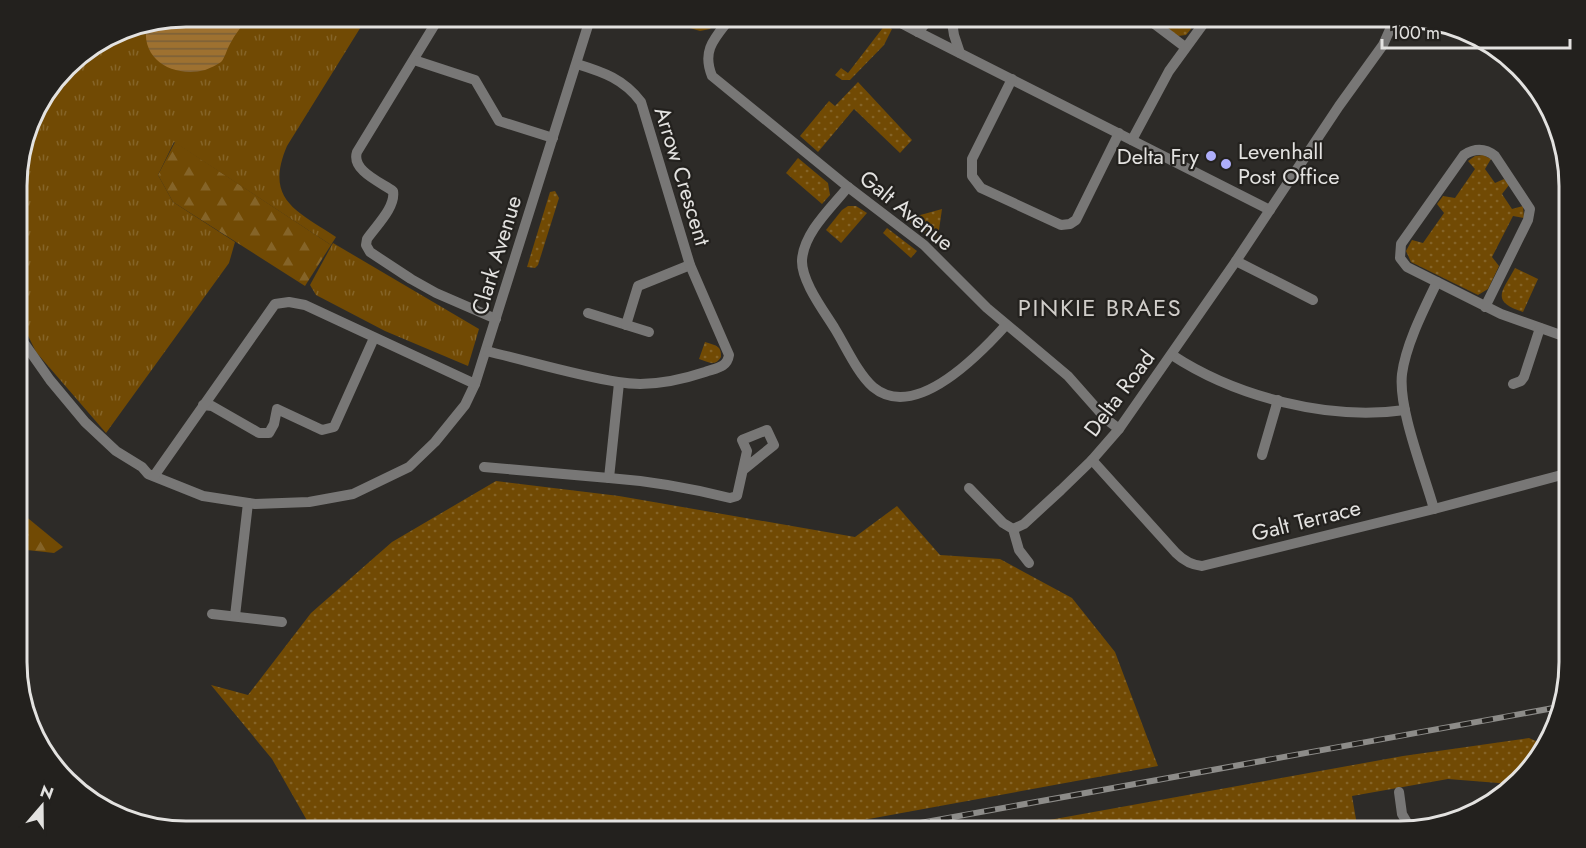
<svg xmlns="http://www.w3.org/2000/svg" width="1586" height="848" viewBox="0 0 1586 848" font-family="Jost,sans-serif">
	<defs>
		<pattern id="grass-dots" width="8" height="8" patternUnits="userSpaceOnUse" patternTransform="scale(1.5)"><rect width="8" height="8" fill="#714a04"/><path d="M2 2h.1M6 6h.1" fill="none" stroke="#856428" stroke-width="1.8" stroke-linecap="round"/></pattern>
		<pattern id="forest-firs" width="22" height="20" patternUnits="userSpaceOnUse" patternTransform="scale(1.5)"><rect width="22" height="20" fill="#714a04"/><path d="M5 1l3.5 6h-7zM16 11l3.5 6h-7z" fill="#856428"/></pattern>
		<pattern id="park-tufts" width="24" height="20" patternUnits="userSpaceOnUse" patternTransform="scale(1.5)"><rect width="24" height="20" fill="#714a04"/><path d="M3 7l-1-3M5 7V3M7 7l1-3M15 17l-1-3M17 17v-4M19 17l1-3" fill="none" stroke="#856428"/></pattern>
		<pattern id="water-rules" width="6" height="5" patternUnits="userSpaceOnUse" patternTransform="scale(1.5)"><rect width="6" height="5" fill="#9e7130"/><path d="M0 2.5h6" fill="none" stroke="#7a5f38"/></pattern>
	</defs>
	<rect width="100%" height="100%" fill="#2d2b28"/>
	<g fill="url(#grass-dots)">
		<path d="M 1156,17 L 1185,17 L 1189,21 L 1191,29 L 1186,35 L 1178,36 L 1165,28 L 1165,23 Z"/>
		<path d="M 885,25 L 892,29 L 884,45 L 850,80 L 842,80 L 835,75 L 841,68 L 848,73 Z"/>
		<path d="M 858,82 L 912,140 L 900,153 L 854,109 L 818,152 L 800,136 L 829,101 L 835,106 Z"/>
		<path d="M 1483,155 L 1491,159 L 1485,169 L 1495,183 L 1504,179 L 1509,185 L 1502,194 L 1512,209 L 1523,206 L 1524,218 L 1513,216 L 1492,257 L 1499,266 L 1488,289 L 1478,295 L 1411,262 L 1406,251 L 1412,240 L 1423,243 L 1444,213 L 1437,204 L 1443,196 L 1455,198 L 1475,169 L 1468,161 L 1475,156 Z"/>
		<path d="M 798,158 L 828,183 L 830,195 L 822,204 L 786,173 Z"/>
		<path d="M 555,191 L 559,198 L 538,265 L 535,268 L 527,267 L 550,192 Z"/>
		<path d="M 848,206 L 856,206 L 867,213 L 841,243 L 826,230 L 842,210 Z"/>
		<path d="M 942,209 L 937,244 L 906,219 Z"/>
		<path d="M 887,228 L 917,251 L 911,258 L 883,233 Z"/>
		<path d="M 1515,268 L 1538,279 L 1523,312 C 1490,301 1502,292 1515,268 Z"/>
		<path d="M 705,342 C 714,345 722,345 721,357 C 715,367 708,362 699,359 Z"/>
		<path d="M 496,481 L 619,496 L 855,537 L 897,506 L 940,555 L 1000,559 L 1072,598 L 1115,652 L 1158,766 L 803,831 L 740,830 L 313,831 L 272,759 L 211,685 L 248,695 L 311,613 L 392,542 Z"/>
		<path d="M 1529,738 L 1545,745 L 1511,784 L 1448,779 L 1352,796 L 1358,831 L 1187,831 L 1176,824 L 1166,830 L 1155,831 L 988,831 L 1403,756 Z"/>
	</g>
	<g fill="url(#forest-firs)">
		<path d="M 175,142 L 331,245 L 305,286 L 173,202 L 158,175 Z"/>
		<path d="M 18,510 L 63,547 L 54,553 L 18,549 Z"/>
	</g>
	<g fill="url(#park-tufts)">
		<path d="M 186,17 L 367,17 L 287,146 C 264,200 297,211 336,237 L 331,245 L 174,142 L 158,175 L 173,202 L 235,242 L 229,263 L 106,433 L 36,352 L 17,313 L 17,174 L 34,111 L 74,59 L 121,29 Z"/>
		<path d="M 653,17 L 719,17 L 710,29 L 700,31 Z"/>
		<path d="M 333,243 L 479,329 L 468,366 L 385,331 L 316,295 L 310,285 Z"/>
	</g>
	<path fill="url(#water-rules)" d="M 186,16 L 248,16 L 248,17 C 242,26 235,34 230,44 C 227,49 225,57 222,61 C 218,65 210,68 205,70 C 174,78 139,60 147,24 Z"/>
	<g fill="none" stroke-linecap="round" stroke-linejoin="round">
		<g stroke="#787776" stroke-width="10">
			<path d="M 440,16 L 357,152 C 351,170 380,182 393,191 C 396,207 376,226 367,239 L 366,245 L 370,252 L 411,279 L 436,293 L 496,319"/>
			<path d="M 732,16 C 716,37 701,49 712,76 L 848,187 L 924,245 L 987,308 L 1068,376 L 1106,419 L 1119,429"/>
			<path d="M 888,16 L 918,32"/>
			<path d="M 932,16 L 918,32 L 1270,210"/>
			<path d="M 951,16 L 954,35 L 960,53"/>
			<path d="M 1144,16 L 1185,47"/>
			<path d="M 1192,16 L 1202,24"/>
			<path d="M 414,60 L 475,80 L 499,121 L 553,138"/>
			<path d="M 1012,79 L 972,159 L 972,176 L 981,188 L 1061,225 L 1070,224 L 1076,220 L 1119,133"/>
			<path d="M 1132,140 L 1169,71 L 1209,16"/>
			<path d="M 848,187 C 832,207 804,232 802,260 C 801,281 824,311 835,329 C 846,347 858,374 873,387 C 915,422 979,355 1006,325"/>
			<path d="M 1236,261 L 1313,300"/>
			<path d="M 1485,307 L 1528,220 L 1530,209 L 1495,156 C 1485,148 1475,148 1464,155 L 1401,244 L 1400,258 L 1407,267 L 1501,314 L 1569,338"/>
			<path d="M 588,313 L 649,332"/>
			<path d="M 626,325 L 638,286 L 690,265"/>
			<path d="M 17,333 L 50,380 L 85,422 L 116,451 L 142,467 L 148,474 L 203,496 L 255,504 L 309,502 L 353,494 L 409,467 L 435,442 L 465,405 L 475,384 L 591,16"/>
			<path d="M 486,351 C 529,361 574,375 618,382 C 646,387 678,381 705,372 C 716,368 727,368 729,355 L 690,265 L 641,102 C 624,79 603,72 577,64"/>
			<path d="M 1172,355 C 1236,397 1329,421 1405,410"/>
			<path d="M 619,383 L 609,478 C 651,481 690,488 730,498 L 737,496 L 747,451 L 742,440 L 767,430 L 774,445 L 743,470"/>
			<path d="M 1513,384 L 1521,381 L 1524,377 L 1540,328"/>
			<path d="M 203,405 L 212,406 L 259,433 L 269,433 L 274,424 L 277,409 L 322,430 L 334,427 L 374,338"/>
			<path d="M 1262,455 L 1278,400"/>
			<path d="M 1092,460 L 1176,553 C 1184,561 1191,565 1202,566 L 1434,509 L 1569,473"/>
			<path d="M 484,467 L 609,478"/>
			<path d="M 154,476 L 275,304 L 289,302 L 305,305 L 475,384"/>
			<path d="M 969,488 L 1003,523 L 1013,529 L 1019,550 L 1029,563"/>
			<path d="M 1434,509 C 1424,473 1398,409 1402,374 C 1406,344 1424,309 1437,282"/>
			<path d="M 1013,529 L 1024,524 L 1061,490 L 1092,460 L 1119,429 L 1236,261 L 1339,106 L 1383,45 L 1396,16"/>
			<path d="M 212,614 L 282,622"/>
			<path d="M 235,616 L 248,503"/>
			<path d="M 1399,792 L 1402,814 L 1412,831"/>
		</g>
		<defs>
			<path id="rail" d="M 876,831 L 1559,707"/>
		</defs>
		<use href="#rail" stroke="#8d8c89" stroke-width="6"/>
		<use href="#rail" stroke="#23211e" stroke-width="4" stroke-dasharray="11" stroke-linecap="butt"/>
	</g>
	<g fill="#aeaefa" stroke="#23211e" stroke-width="2">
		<circle cx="1211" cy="156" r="6"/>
		<circle cx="1226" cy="164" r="6"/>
	</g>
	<g text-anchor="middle" stroke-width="4.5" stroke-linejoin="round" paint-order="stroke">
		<g font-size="22" fill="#e3e2e0" stroke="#23211e" text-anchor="start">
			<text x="1238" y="159">Levenhall<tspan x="1238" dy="25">Post Office</tspan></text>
			<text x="1199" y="164" text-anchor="end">Delta Fry</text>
		</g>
		<g font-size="22" fill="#e3e2e0" stroke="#23211e">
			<text transform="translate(683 176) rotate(73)" y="8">Arrow Crescent</text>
			<text transform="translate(907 210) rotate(39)" y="8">Galt Avenue</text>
			<text transform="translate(496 255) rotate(-73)" y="8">Clark Avenue</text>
			<text transform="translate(1119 393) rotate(-53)" y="8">Delta Road</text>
			<text transform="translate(1306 520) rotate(-14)" y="8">Galt Terrace</text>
		</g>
		<g font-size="24" letter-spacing="1.5" fill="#d0cdc9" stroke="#23211e">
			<text x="1100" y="316">PINKIE BRAES</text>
		</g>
	</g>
	<path d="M0 0H1586V848H0ZM186 27H1400A159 159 0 0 1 1559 186V662A159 159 0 0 1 1400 821H186A159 159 0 0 1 27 662V186A159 159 0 0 1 186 27Z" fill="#23211e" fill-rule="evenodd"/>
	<path fill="none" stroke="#e3e2e0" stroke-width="3" d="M186 27H1400A159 159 0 0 1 1559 186V662A159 159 0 0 1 1400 821H186A159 159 0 0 1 27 662V186A159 159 0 0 1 186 27Z"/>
	<g transform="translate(42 806) rotate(20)" stroke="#23211e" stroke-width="4.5" paint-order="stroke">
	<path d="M0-4.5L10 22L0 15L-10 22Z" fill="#e3e2e0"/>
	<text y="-9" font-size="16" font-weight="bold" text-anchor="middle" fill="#e3e2e0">N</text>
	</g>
	<path d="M1382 39v9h188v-9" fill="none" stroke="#e3e2e0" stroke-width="3"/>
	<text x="1391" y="39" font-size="18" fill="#e3e2e0" stroke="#23211e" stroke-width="4.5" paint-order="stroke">100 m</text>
</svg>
